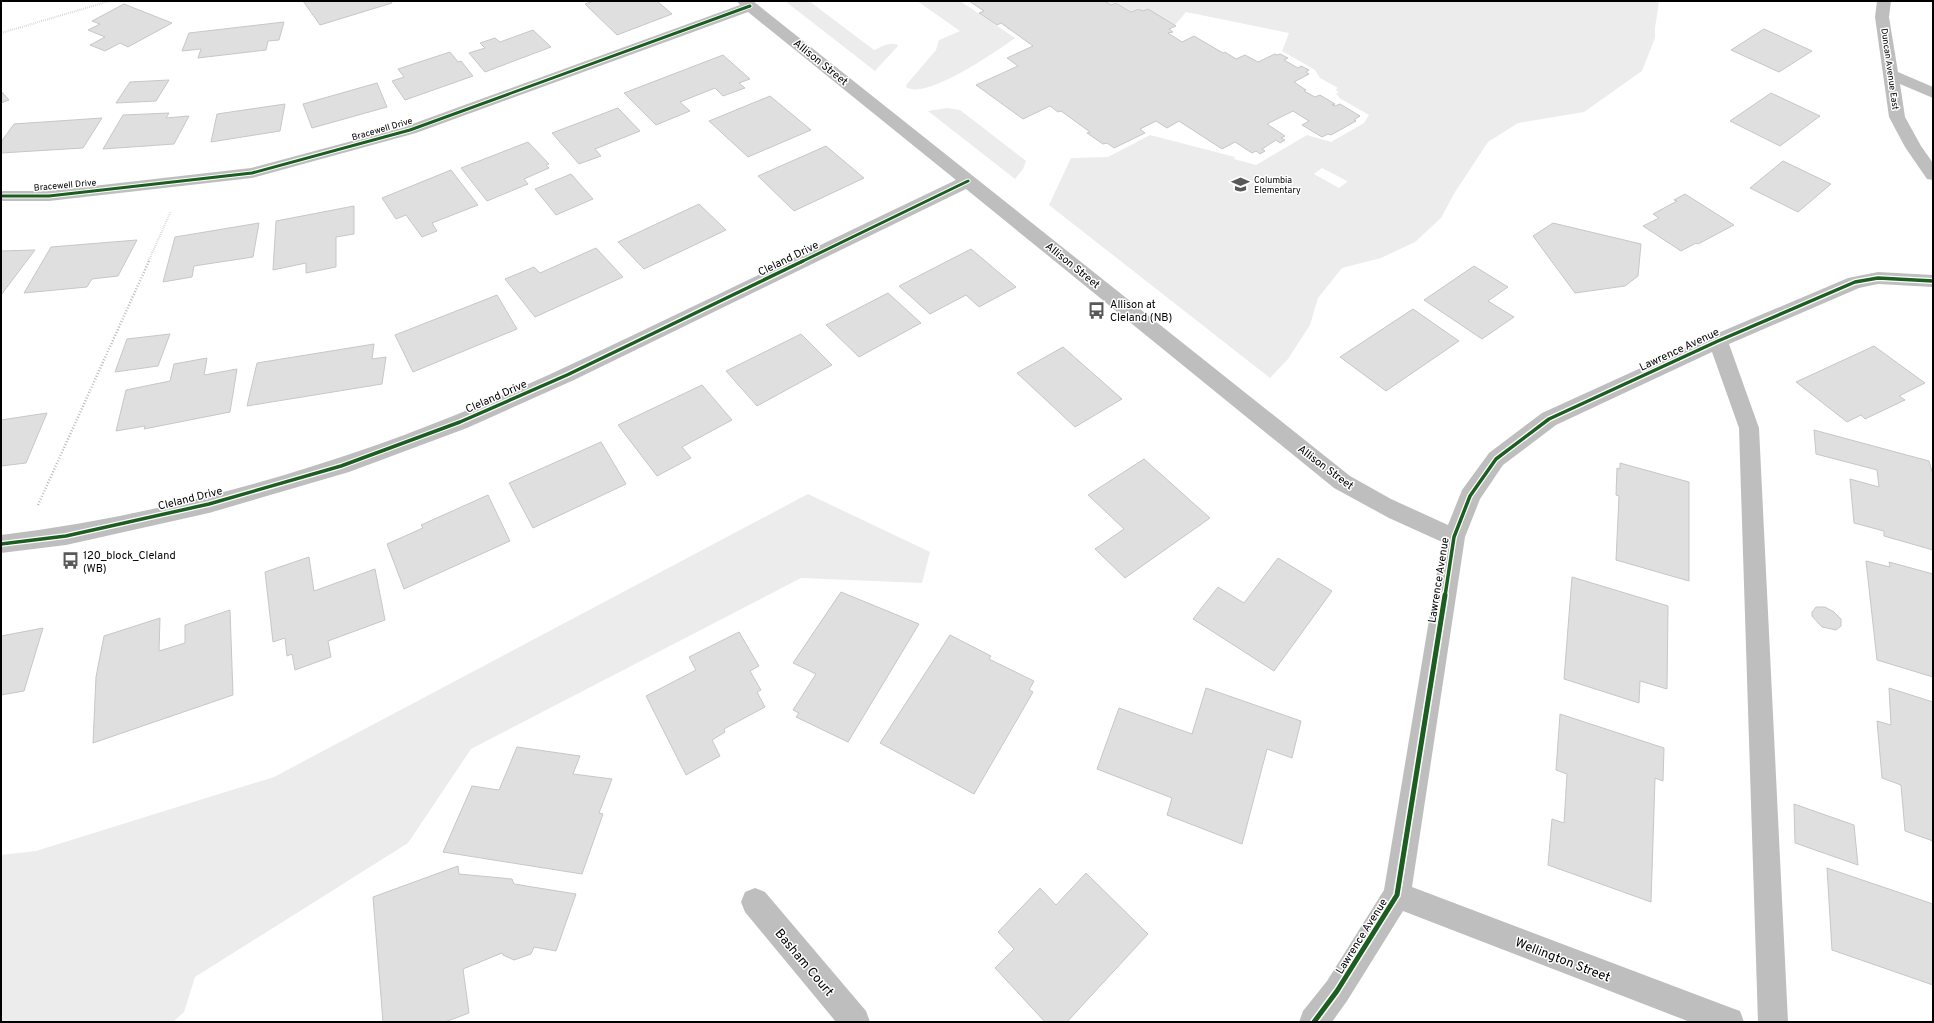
<svg xmlns="http://www.w3.org/2000/svg" width="1934" height="1023" viewBox="0 0 1934 1023" font-family="Overpass,sans-serif">
	<rect width="100%" height="100%" fill="#fff"/>
	<g fill="#ececec" fill-rule="evenodd">
		<path d="M 785,1 L 809,1 L 874,50 C 881,47 890,41 898,45 L 897,47 L 875,71 Z"/>
		<path d="M 917,1 L 960,1 L 1015,38 C 997,51 925,101 906,87 L 907,84 L 936,50 L 939,40 L 960,31 Z"/>
		<path d="M 1105,1 L 1659,1 L 1655,28 L 1655,38 L 1642,71 L 1584,112 L 1518,123 L 1488,142 L 1455,192 L 1441,218 L 1415,242 L 1381,258 L 1342,268 L 1318,298 L 1310,325 L 1288,359 L 1270,378 L 1049,205 L 1071,158 L 1108,157 L 1150,135 L 1235,157 L 1234,159 L 1256,165 L 1307,135 L 1331,142 L 1364,123 L 1369,115 L 1341,99 L 1336,94 L 1339,92 L 1335,90 L 1338,88 L 1320,78 L 1315,70 L 1282,51 L 1289,33 L 1186,12 L 1175,25 L 1148,9 L 1143,11 L 1138,8 L 1131,11 L 1116,2 L 1111,4 ZM 1322,168 L 1347,181 L 1347,182 L 1339,188 L 1314,174 Z"/>
		<path d="M 947,108 L 960,110 L 1026,161 L 1023,169 L 1015,179 L 928,111 Z"/>
		<path d="M 808,494 L 930,552 L 922,583 L 801,578 L 471,749 L 408,843 L 195,977 L 184,1012 L 173,1022 L 1,1022 L 1,855 L 36,851 L 274,777 Z"/>
	</g>
	<g fill="#dfdfdf" stroke="#c7c7c7">
		<path d="M 303,1 L 391,1 L 392,3 L 320,25 Z"/>
		<path d="M 594,1 L 657,1 L 672,14 L 617,35 L 585,4 Z"/>
		<path d="M 969,1 L 1104,1 L 1111,5 L 1116,3 L 1131,12 L 1138,9 L 1143,11 L 1148,9 L 1176,26 L 1169,29 L 1173,32 L 1168,33 L 1182,42 L 1194,36 L 1223,53 L 1225,52 L 1236,59 L 1245,55 L 1258,62 L 1275,54 L 1277,55 L 1280,54 L 1288,58 L 1284,60 L 1298,68 L 1301,66 L 1309,70 L 1306,72 L 1309,74 L 1294,82 L 1306,90 L 1304,91 L 1315,97 L 1320,95 L 1335,104 L 1332,105 L 1335,106 L 1340,104 L 1360,116 L 1354,120 L 1356,121 L 1331,135 L 1328,134 L 1322,137 L 1302,125 L 1309,121 L 1293,111 L 1267,124 L 1285,136 L 1281,138 L 1285,140 L 1280,143 L 1276,140 L 1262,149 L 1265,151 L 1260,154 L 1256,151 L 1252,153 L 1235,142 L 1222,149 L 1179,121 L 1167,128 L 1156,121 L 1140,129 L 1145,133 L 1114,148 L 1107,143 L 1103,144 L 1087,133 L 1090,132 L 1061,111 L 1058,112 L 1050,106 L 1023,119 L 976,85 L 1018,66 L 1007,58 L 1033,46 L 1001,23 L 997,25 L 979,13 L 984,11 Z"/>
		<path d="M 124,4 L 172,23 L 128,47 L 120,43 L 105,51 L 90,45 L 105,37 L 88,30 L 100,24 L 92,21 Z"/>
		<path d="M 284,22 L 279,40 L 268,41 L 266,50 L 198,58 L 201,49 L 182,51 L 189,33 Z"/>
		<path d="M 1764,29 L 1812,51 L 1779,72 L 1731,50 Z"/>
		<path d="M 533,30 L 551,47 L 485,72 L 469,53 L 485,48 L 480,43 L 495,38 L 500,42 Z"/>
		<path d="M 450,52 L 458,62 L 461,61 L 473,76 L 405,100 L 392,81 L 404,77 L 398,69 Z"/>
		<path d="M 723,55 L 750,79 L 739,83 L 745,88 L 723,96 L 715,88 L 680,102 L 690,111 L 656,125 L 624,93 Z"/>
		<path d="M 169,80 L 156,101 L 116,103 L 130,82 Z"/>
		<path d="M 377,83 L 387,107 L 312,128 L 303,104 Z"/>
		<path d="M 1,91 L 9,100 L 1,103 Z"/>
		<path d="M 1771,93 L 1820,116 L 1780,146 L 1730,121 Z"/>
		<path d="M 770,96 L 811,130 L 748,157 L 709,121 Z"/>
		<path d="M 285,104 L 280,131 L 211,142 L 217,114 Z"/>
		<path d="M 618,108 L 640,131 L 595,149 L 601,156 L 579,164 L 552,133 Z"/>
		<path d="M 169,113 L 166,118 L 189,116 L 174,144 L 103,149 L 123,115 Z"/>
		<path d="M 102,118 L 83,148 L 1,153 L 1,142 L 14,124 Z"/>
		<path d="M 528,142 L 549,164 L 546,165 L 549,168 L 524,179 L 528,184 L 487,201 L 461,168 Z"/>
		<path d="M 826,146 L 864,178 L 794,211 L 758,176 Z"/>
		<path d="M 1783,161 L 1831,184 L 1798,212 L 1750,188 Z"/>
		<path d="M 451,170 L 478,205 L 432,223 L 437,231 L 422,237 L 406,215 L 396,219 L 382,198 Z"/>
		<path d="M 571,174 L 593,199 L 556,215 L 535,189 Z"/>
		<path d="M 1685,194 L 1734,225 L 1698,244 L 1696,243 L 1681,251 L 1643,226 L 1659,218 L 1653,214 L 1677,201 L 1674,200 Z"/>
		<path d="M 699,204 L 726,230 L 644,269 L 618,242 Z"/>
		<path d="M 354,206 L 354,234 L 336,237 L 336,267 L 306,273 L 306,263 L 273,270 L 276,221 Z"/>
		<path d="M 259,223 L 253,257 L 194,266 L 192,277 L 163,282 L 175,237 Z"/>
		<path d="M 1553,223 L 1641,244 L 1638,276 L 1625,286 L 1575,293 L 1533,236 Z"/>
		<path d="M 137,240 L 118,276 L 92,279 L 87,287 L 24,293 L 51,247 Z"/>
		<path d="M 596,248 L 623,277 L 535,317 L 505,279 L 534,267 L 540,273 Z"/>
		<path d="M 971,249 L 1016,287 L 979,307 L 966,295 L 930,314 L 899,286 Z"/>
		<path d="M 35,250 L 1,295 L 1,251 Z"/>
		<path d="M 1474,266 L 1508,287 L 1488,301 L 1514,317 L 1482,339 L 1424,300 Z"/>
		<path d="M 888,293 L 921,323 L 859,357 L 826,325 Z"/>
		<path d="M 497,295 L 517,329 L 413,372 L 395,335 Z"/>
		<path d="M 1413,309 L 1459,341 L 1386,391 L 1340,357 Z"/>
		<path d="M 170,334 L 158,366 L 115,372 L 127,339 Z"/>
		<path d="M 801,334 L 832,365 L 757,406 L 726,371 Z"/>
		<path d="M 374,344 L 372,359 L 386,357 L 382,384 L 247,406 L 257,363 Z"/>
		<path d="M 1874,346 L 1925,383 L 1899,396 L 1905,400 L 1865,419 L 1861,415 L 1847,422 L 1796,382 Z"/>
		<path d="M 1063,347 L 1122,399 L 1075,427 L 1017,373 Z"/>
		<path d="M 207,358 L 204,375 L 237,369 L 230,412 L 144,429 L 145,426 L 116,431 L 126,390 L 170,381 L 174,364 Z"/>
		<path d="M 702,385 L 732,420 L 682,447 L 691,458 L 657,476 L 618,425 Z"/>
		<path d="M 47,413 L 26,463 L 1,466 L 1,420 Z"/>
		<path d="M 1814,430 L 1929,461 L 1933,475 L 1933,550 L 1884,536 L 1884,531 L 1854,523 L 1850,479 L 1879,487 L 1877,470 L 1816,454 Z"/>
		<path d="M 601,442 L 626,484 L 533,528 L 509,483 Z"/>
		<path d="M 1144,459 L 1210,518 L 1125,578 L 1095,549 L 1124,529 L 1088,495 Z"/>
		<path d="M 1620,463 L 1689,482 L 1689,581 L 1616,560 L 1619,496 L 1616,495 L 1617,468 L 1620,469 Z"/>
		<path d="M 488,495 L 510,541 L 404,589 L 387,544 L 423,528 L 421,525 Z"/>
		<path d="M 309,557 L 314,591 L 375,569 L 385,620 L 328,641 L 331,657 L 295,670 L 292,654 L 287,656 L 285,638 L 273,642 L 265,572 Z"/>
		<path d="M 1278,558 L 1332,591 L 1274,671 L 1193,619 L 1218,587 L 1244,603 Z"/>
		<path d="M 1866,561 L 1890,567 L 1889,562 L 1933,574 L 1933,677 L 1877,660 Z"/>
		<path d="M 1572,577 L 1668,606 L 1667,689 L 1640,681 L 1639,703 L 1564,679 Z"/>
		<path d="M 841,592 L 919,624 L 848,742 L 796,717 L 799,713 L 793,710 L 816,674 L 793,663 Z"/>
		<path d="M 1816,607 L 1825,607 L 1834,612 L 1841,619 L 1841,626 L 1836,630 L 1822,627 L 1812,616 L 1812,612 Z"/>
		<path d="M 230,610 L 233,695 L 93,743 L 96,677 L 104,636 L 160,618 L 159,651 L 185,643 L 185,625 Z"/>
		<path d="M 43,628 L 24,691 L 1,695 L 1,636 Z"/>
		<path d="M 739,632 L 759,666 L 750,671 L 761,690 L 757,692 L 765,707 L 724,729 L 725,732 L 712,740 L 720,756 L 686,775 L 646,696 L 696,670 L 689,657 Z"/>
		<path d="M 950,635 L 991,656 L 989,659 L 1034,681 L 1029,690 L 1033,692 L 974,794 L 880,743 Z"/>
		<path d="M 1206,688 L 1301,721 L 1292,758 L 1267,749 L 1242,844 L 1167,815 L 1172,798 L 1097,769 L 1119,708 L 1192,734 Z"/>
		<path d="M 1889,688 L 1933,702 L 1933,841 L 1905,831 L 1901,785 L 1882,778 L 1877,721 L 1891,725 Z"/>
		<path d="M 1560,714 L 1664,748 L 1663,781 L 1655,778 L 1651,902 L 1548,865 L 1552,819 L 1564,823 L 1567,774 L 1556,770 Z"/>
		<path d="M 517,747 L 580,756 L 573,774 L 612,779 L 599,813 L 603,814 L 582,874 L 443,852 L 472,786 L 499,790 Z"/>
		<path d="M 1794,804 L 1854,825 L 1858,865 L 1795,843 Z"/>
		<path d="M 458,866 L 459,874 L 512,879 L 514,884 L 576,894 L 556,951 L 534,947 L 531,954 L 514,960 L 503,955 L 502,953 L 463,969 L 469,1013 L 445,1022 L 383,1022 L 373,897 Z"/>
		<path d="M 1827,868 L 1933,904 L 1933,985 L 1832,950 Z"/>
		<path d="M 1086,873 L 1148,934 L 1067,1022 L 1045,1022 L 995,968 L 1014,949 L 998,932 L 1040,888 L 1056,905 Z"/>
	</g>
	<g fill="none" stroke-linecap="round" stroke-linejoin="round">
		<g stroke="#b9b9b9" stroke-width="2" stroke-dasharray="0.5 1.5" stroke-linecap="butt">
			<path d="M 1,33 L 110,1"/>
			<path d="M 148,262 L 171,211"/>
		</g>
		<path stroke="#b9b9b9" stroke-width="2.5" stroke-dasharray="1 2" stroke-linecap="butt" d="M 38,505 L 149,261"/>
		<g fill="#bebebe" fill-rule="evenodd">
			<path d="M 737,1 L 753,1 L 1350,476 L 1391,499 L 1448,525 L 1462,490 L 1489,453 L 1542,413 L 1711,336 L 1848,278 L 1878,272 L 1933,275 L 1933,287 L 1878,284 L 1859,288 L 1729,344 L 1759,428 L 1788,1022 L 1758,1022 L 1739,428 L 1712,352 L 1556,425 L 1503,465 L 1480,499 L 1465,537 L 1412,887 L 1729,1007 L 1740,1011 L 1744,1022 L 1690,1022 L 1403,911 L 1347,1001 L 1332,1022 L 1299,1022 L 1303,1011 L 1327,981 L 1384,890 L 1442,542 L 1389,518 L 1334,488 L 966,189 L 574,380 L 467,428 L 349,472 L 209,513 L 66,545 L 1,553 L 1,535 C 155,516 309,474 453,416 C 528,386 600,351 673,316 C 767,271 861,225 956,180 L 748,12 L 416,133 L 252,178 L 49,201 L 1,201 L 1,191 L 49,191 L 251,168 L 404,127 L 740,5 Z"/>
			<path d="M 1877,1 L 1891,1 L 1889,17 L 1898,72 L 1933,87 L 1933,98 L 1900,84 L 1905,117 L 1921,146 L 1933,163 L 1933,180 L 1927,179 L 1905,147 L 1889,117 L 1875,17 Z"/>
			<path d="M 755,888 L 765,892 L 866,1011 L 870,1022 L 836,1022 L 745,912 L 741,902 L 745,892 Z"/>
		</g>
		<defs>
			<g id="cycleway-far2">
				<path d="M 1,196 L 49,196 L 252,173 L 410,130 L 750,6"/>
				<path d="M 801,262 L 968,181"/>
			</g>
			<g id="cycleway-far1">
				<path d="M 1,544 L 66,536 L 209,504 L 341,466 L 460,422 L 567,375 L 803,261"/>
				<path d="M 1445,596 L 1454,537 L 1470,496 L 1496,459 L 1549,419 L 1718,341 L 1855,282 L 1878,278 L 1933,281"/>
			</g>
			<path id="cycleway" d="M 1314,1022 L 1337,991 L 1397,895 L 1445,595"/>
		</defs>
		<use href="#cycleway-far2" stroke="#fff" stroke-width="5"/>
		<use href="#cycleway-far1" stroke="#fff" stroke-width="6"/>
		<use href="#cycleway" stroke="#fff" stroke-width="8"/>
		<use href="#cycleway-far2" stroke="#1b5e20" stroke-width="3"/>
		<use href="#cycleway-far1" stroke="#1b5e20" stroke-width="3.5"/>
		<use href="#cycleway" stroke="#1b5e20" stroke-width="5"/>
	</g>
	<defs>
		<symbol id="school-bare" viewBox="-9 -9 18 18"><path d="M0-5L7-2L0 1L-7-2ZM-4 1L0 2.5L4 1V4Q0 6-4 4Z" fill="#595959" stroke="#fff" stroke-width="2.5" paint-order="stroke"/></symbol>
		<symbol id="bus-bare" viewBox="-9 -9 18 18"><path d="M-5-6H5V4H4V6H2V4H-2V6H-4V4H-5ZM-3.5-4V0h7V-4ZM-3.5 1.2v1.5H-2V1.2ZM2 1.2v1.5H3.5V1.2Z" fill="#595959" stroke="#fff" stroke-width="2.5" paint-order="stroke"/></symbol>
	</defs>
	<g fill-rule="evenodd">
		<use href="#school-bare" x="1228" y="172" width="25" height="25"/>
		<use href="#bus-bare" x="1084" y="298" width="25" height="25"/>
		<use href="#bus-bare" x="58" y="548" width="25" height="25"/>
	</g>
	<g text-anchor="middle" stroke-width="3" stroke-linejoin="round" paint-order="stroke">
		<g font-size="9" fill="#000" stroke="#fff">
			<text transform="translate(1890 69) rotate(82)" y="3">Duncan Avenue East</text>
			<text transform="translate(382 129) rotate(-16)" y="3">Bracewell Drive</text>
			<text transform="translate(65 185) rotate(-5)" y="3">Bracewell Drive</text>
		</g>
		<g font-size="9" fill="#000" stroke="#fff" text-anchor="start">
			<text x="1254" y="183">Columbia<tspan x="1254" dy="10">Elementary</tspan></text>
		</g>
		<g font-size="11" fill="#000" stroke="#fff">
			<text transform="translate(821 62) rotate(39)" y="4">Allison Street</text>
			<text transform="translate(788 258) rotate(-26)" y="4">Cleland Drive</text>
			<text transform="translate(1073 265) rotate(39)" y="4">Allison Street</text>
			<text transform="translate(1679 349) rotate(-25)" y="4">Lawrence Avenue</text>
			<text transform="translate(496 396) rotate(-24)" y="4">Cleland Drive</text>
			<text transform="translate(1326 467) rotate(37)" y="4">Allison Street</text>
			<text transform="translate(190 498) rotate(-14)" y="4">Cleland Drive</text>
			<text transform="translate(1438 580) rotate(-81)" y="4">Lawrence Avenue</text>
			<text transform="translate(1361 936) rotate(-58)" y="4">Lawrence Avenue</text>
		</g>
		<g font-size="11" fill="#000" stroke="#fff" text-anchor="start">
			<text x="1110" y="308">Allison at<tspan x="1110" dy="13">Cleland (NB)</tspan></text>
			<text x="83" y="559">120_block_Cleland<tspan x="83" dy="13">(WB)</tspan></text>
		</g>
		<g font-size="13" fill="#000" stroke="#fff">
			<text transform="translate(1563 959) rotate(21)" y="5">Wellington Street</text>
			<text transform="translate(805 962) rotate(50)" y="5">Basham Court</text>
		</g>
	</g>
	<rect width="1934" height="1023" fill="none" stroke="#000000" stroke-width="4"/>
</svg>
